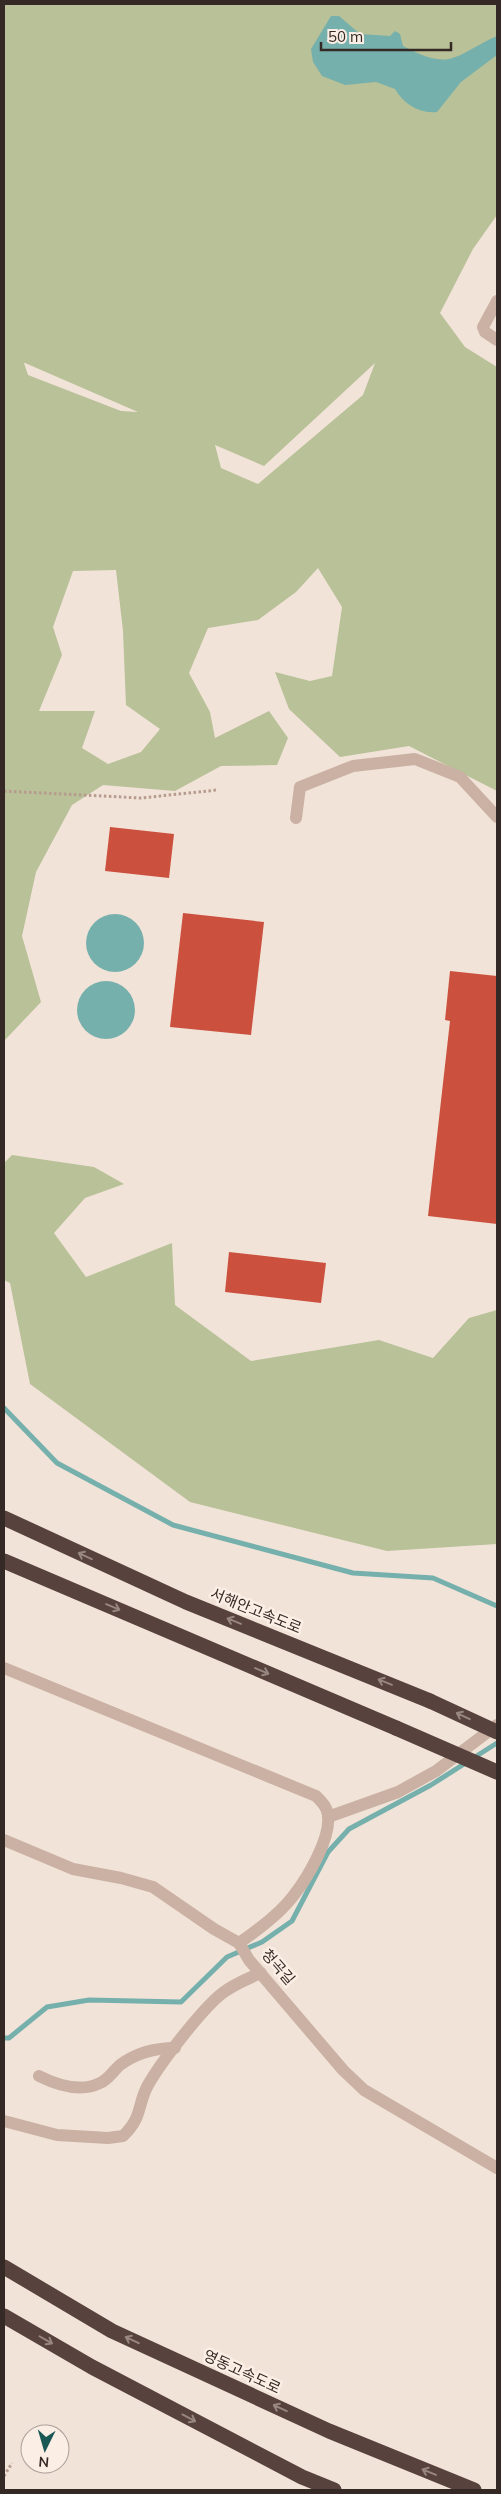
<svg xmlns="http://www.w3.org/2000/svg" width="501" height="2494" viewBox="0 0 501 2494" font-family="Mulish,'Noto Sans KR',sans-serif">
	<rect width="100%" height="100%" fill="#f2e3d8"/>
	<g fill="#b8c198" fill-rule="evenodd">
		<path d="M 4,4 L 497,4 L 497,215 L 473,249 L 440,313 L 465,347 L 497,367 L 497,791 L 409,746 L 340,757 L 289,709 L 275,672 L 310,681 L 332,676 L 342,607 L 318,568 L 296,592 L 258,620 L 208,628 L 189,673 L 210,712 L 215,738 L 269,711 L 288,738 L 277,765 L 221,766 L 175,791 L 103,785 L 72,805 L 36,872 L 22,936 L 41,1002 L 4,1041 ZM 24,363 L 25,363 L 138,412 L 121,411 L 28,375 ZM 375,363 L 363,395 L 258,484 L 221,468 L 215,445 L 264,466 ZM 116,570 L 123,631 L 126,705 L 160,729 L 141,752 L 108,764 L 82,748 L 95,711 L 39,711 L 62,655 L 53,627 L 73,571 Z"/>
		<path d="M 12,1155 L 94,1167 L 124,1184 L 85,1198 L 54,1233 L 86,1277 L 172,1243 L 175,1305 L 251,1361 L 379,1340 L 433,1358 L 469,1318 L 497,1310 L 497,1544 L 387,1551 L 190,1502 L 30,1384 L 10,1283 L 4,1280 L 4,1163 Z"/>
	</g>
	<g fill="#76b0ac">
		<path d="M 331,16 L 339,16 L 360,34 L 390,36 L 395,31 L 400,34 L 403,46 C 452,72 453,56 497,36 L 497,55 L 461,82 L 437,112 C 419,114 404,104 395,89 L 376,82 L 345,85 L 322,76 L 313,62 L 311,49 Z"/>
		<circle cx="115" cy="943" r="29"/>
		<circle cx="106" cy="1010" r="29"/>
	</g>
	<g fill="none" stroke-linecap="round" stroke-linejoin="round">
		<g stroke="#76b0ac" stroke-width="5">
			<path d="M 4,1408 L 57,1463 L 173,1525 L 353,1573 L 433,1578 L 497,1606"/>
			<path d="M 4,2038 L 9,2038 L 47,2007 L 89,2000 L 181,2002 L 227,1957 L 262,1942 L 292,1921 L 328,1852 L 349,1829 L 431,1785 L 497,1743"/>
		</g>
	</g>
	<g fill="#cb513e">
		<path d="M 110,827 L 174,834 L 169,878 L 105,871 Z"/>
		<path d="M 183,913 L 264,922 L 251,1035 L 170,1027 Z"/>
		<path d="M 450,971 L 497,976 L 497,1224 L 428,1216 L 450,1021 L 445,1020 Z"/>
		<path d="M 229,1252 L 326,1263 L 321,1303 L 225,1292 Z"/>
	</g>
	<g fill="none" stroke-linecap="round" stroke-linejoin="round">
		<g stroke="#b69b8e" stroke-width="3" stroke-dasharray="2.5 2.5" stroke-linecap="butt">
			<path d="M 4,791 L 141,798 L 217,790"/>
			<path d="M 4,2476 L 12,2463"/>
		</g>
		<g stroke="#cab1a4" stroke-width="12">
			<path d="M 497,301 L 483,327 L 485,332 L 497,340"/>
			<path d="M 296,818 L 300,787 L 353,766 L 415,759 L 460,777 L 497,817"/>
			<path d="M 4,1668 L 316,1796 C 322,1802 327,1807 328,1815 C 331,1838 308,1877 294,1895 C 280,1914 258,1930 239,1943"/>
			<path d="M 328,1817 L 398,1792 L 436,1771 L 497,1725"/>
			<path d="M 4,1840 L 73,1869 L 121,1878 L 153,1887 L 214,1929 L 239,1943 L 249,1960 L 343,2070 L 364,2090 L 497,2168"/>
			<path d="M 39,2076 C 57,2085 80,2093 100,2083 C 108,2080 113,2071 120,2065 C 136,2053 155,2048 175,2048"/>
			<path d="M 4,2121 L 57,2135 L 108,2138 L 123,2136 C 143,2117 137,2105 148,2085 C 161,2062 200,2012 220,1995 C 232,1985 247,1979 261,1973"/>
		</g>
		<g stroke="#57423d" stroke-width="15">
			<path d="M 4,1518 L 186,1602 L 430,1701"/>
			<path d="M 4,1561 L 396,1728"/>
			<path d="M 4,2267 L 112,2331 L 329,2431 L 474,2490"/>
			<path d="M 4,2316 L 92,2367 L 302,2477 L 334,2490"/>
		</g>
		<g stroke="#57423d" stroke-width="15">
			<path d="M 430,1701 L 497,1732"/>
			<path d="M 396,1728 L 497,1772"/>
		</g>
	</g>
	<defs><path id="oneway-shaft" d="M-6 0H5M1.5-3L5.5 0L1.5 3" fill="none" stroke-width="1.6" stroke-linecap="round" stroke-linejoin="round" transform="scale(1.25)"/></defs>
	<g stroke="#988780">
		<use href="#oneway-shaft" transform="translate(85 1556) rotate(-155)"/>
		<use href="#oneway-shaft" transform="translate(113 1607) rotate(23)"/>
		<use href="#oneway-shaft" transform="translate(234 1621) rotate(-158)"/>
		<use href="#oneway-shaft" transform="translate(262 1671) rotate(23)"/>
		<use href="#oneway-shaft" transform="translate(385 1682) rotate(-158)"/>
		<use href="#oneway-shaft" transform="translate(463 1716) rotate(-155)"/>
		<use href="#oneway-shaft" transform="translate(46 2340) rotate(30)"/>
		<use href="#oneway-shaft" transform="translate(132 2340) rotate(-155)"/>
		<use href="#oneway-shaft" transform="translate(280 2408) rotate(-155)"/>
		<use href="#oneway-shaft" transform="translate(189 2418) rotate(28)"/>
		<use href="#oneway-shaft" transform="translate(429 2472) rotate(-158)"/>
	</g>
	<g text-anchor="middle" stroke-width="5" stroke-linejoin="round" paint-order="stroke">
		<g font-size="15" fill="#352926" stroke="#faeee5">
			<text transform="translate(256 1611) rotate(22)" y="5">서해안고속도로</text>
			<text transform="translate(278 1967) rotate(49)" y="5">청곡길</text>
			<text transform="translate(242 2372) rotate(25)" y="5">영동고속도로</text>
		</g>
	</g>
	<rect width="501" height="2494" fill="none" stroke="#352926" stroke-width="10"/>
	<g transform="translate(45 2449) rotate(185)"><circle r="24" fill="#faeee5" stroke="#ab9f99"/>
	<path d="M0-4L9 19L0 12L-9 19Z" fill="#1a5856"/>
	<text y="-8" font-size="14" font-weight="bold" text-anchor="middle" fill="#352926">N</text>
	</g>
	<path d="M321 42v8h130v-8" fill="none" stroke="#352926" stroke-width="2.5"/>
	<text x="328" y="42" font-size="15" fill="#352926" stroke="#faeee5" stroke-width="4" paint-order="stroke">50 m</text>
</svg>
